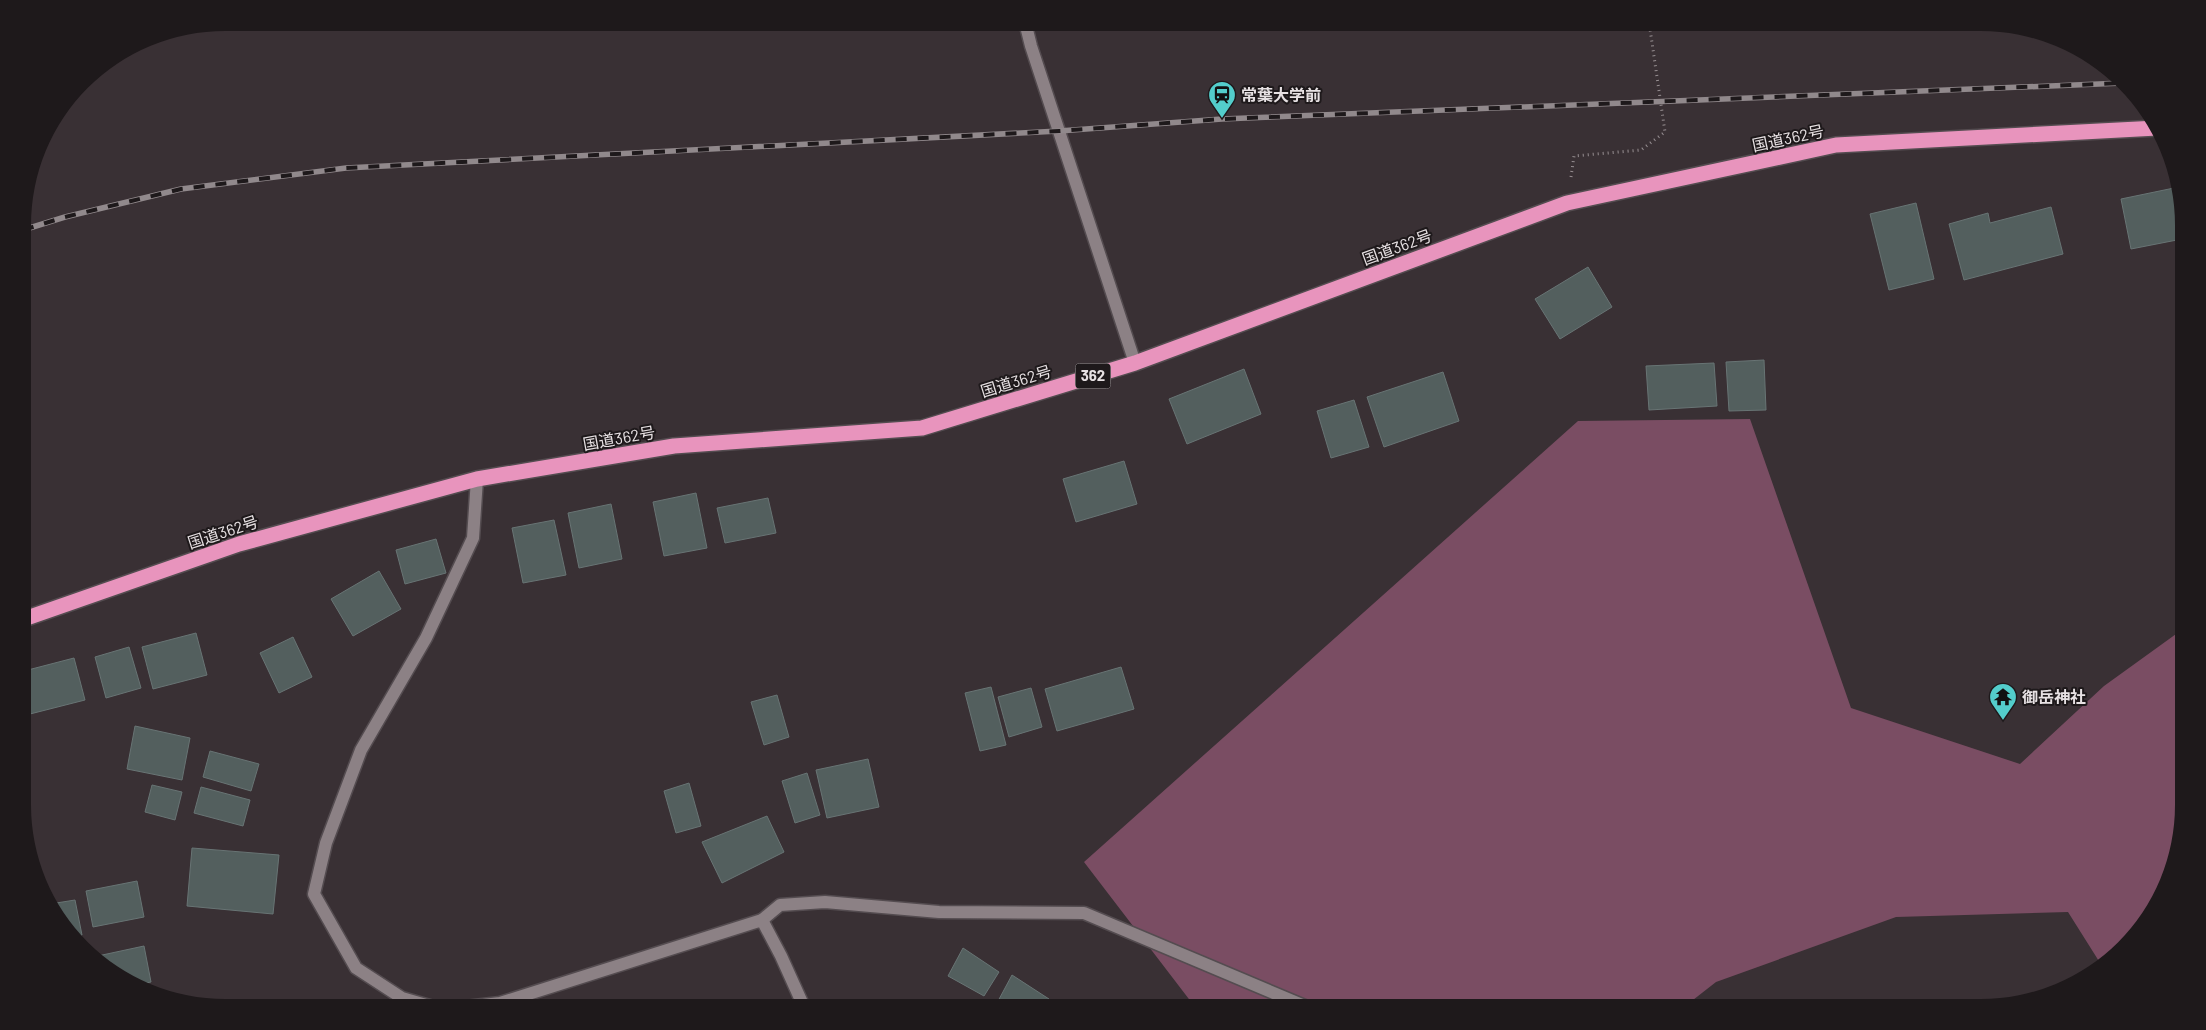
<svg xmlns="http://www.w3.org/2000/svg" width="2206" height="1030" viewBox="0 0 2206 1030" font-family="Barlow,'Noto Sans JP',sans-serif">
	<rect width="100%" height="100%" fill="#393034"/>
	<path fill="#7a4d63" d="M 1750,419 L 1851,708 L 2020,764 L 2104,686 L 2183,629 L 2183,806 L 2168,883 L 2133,938 L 2102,966 L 2068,912 L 1896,917 L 1716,982 L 1684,1007 L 1195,1007 L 1084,862 L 1578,421 Z"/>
	<g fill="#535f5e" stroke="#687474">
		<path d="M 2174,188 L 2182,225 L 2182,239 L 2131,249 L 2121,199 Z"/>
		<path d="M 1916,203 L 1934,279 L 1889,290 L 1870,214 Z"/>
		<path d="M 2051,207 L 2063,254 L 1964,280 L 1949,224 L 1988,213 L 1990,223 Z"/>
		<path d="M 1588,267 L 1612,307 L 1560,339 L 1535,299 Z"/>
		<path d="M 1764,360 L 1766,410 L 1729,411 L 1726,362 Z"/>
		<path d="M 1714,363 L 1717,406 L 1649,410 L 1646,366 Z"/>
		<path d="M 1244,369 L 1261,414 L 1187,444 L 1169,399 Z"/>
		<path d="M 1443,372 L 1459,421 L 1384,447 L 1367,397 Z"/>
		<path d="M 1354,400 L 1369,447 L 1331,458 L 1317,411 Z"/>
		<path d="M 1124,461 L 1137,504 L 1076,522 L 1063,479 Z"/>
		<path d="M 696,493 L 707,548 L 664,556 L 653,502 Z"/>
		<path d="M 768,498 L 776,533 L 725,543 L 717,508 Z"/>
		<path d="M 611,504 L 622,559 L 579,568 L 568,513 Z"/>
		<path d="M 554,520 L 566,575 L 523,583 L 512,528 Z"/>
		<path d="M 436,539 L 446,573 L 405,584 L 396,550 Z"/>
		<path d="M 379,571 L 401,609 L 353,636 L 331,599 Z"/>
		<path d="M 196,633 L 207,675 L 153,689 L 142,647 Z"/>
		<path d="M 293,637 L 312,677 L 279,693 L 260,653 Z"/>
		<path d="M 129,647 L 141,688 L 106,698 L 95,657 Z"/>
		<path d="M 74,658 L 85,700 L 30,714 L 24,690 L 24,671 Z"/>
		<path d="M 1121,667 L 1134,709 L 1057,731 L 1045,689 Z"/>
		<path d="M 991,687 L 1006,745 L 980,751 L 965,693 Z"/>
		<path d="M 1031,688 L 1042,727 L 1009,737 L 998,697 Z"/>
		<path d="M 777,695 L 789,737 L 764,745 L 751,702 Z"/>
		<path d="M 135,726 L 190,738 L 182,780 L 127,769 Z"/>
		<path d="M 210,751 L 259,764 L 251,791 L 203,777 Z"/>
		<path d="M 868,759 L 879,807 L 827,818 L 816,770 Z"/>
		<path d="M 807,773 L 820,815 L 795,823 L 782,781 Z"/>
		<path d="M 689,783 L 701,826 L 676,833 L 664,791 Z"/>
		<path d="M 152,785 L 182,792 L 175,820 L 145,812 Z"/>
		<path d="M 201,787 L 250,800 L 243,826 L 194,813 Z"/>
		<path d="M 767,816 L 784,852 L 722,883 L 702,842 Z"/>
		<path d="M 192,848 L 279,855 L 273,914 L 187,906 Z"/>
		<path d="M 137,881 L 144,917 L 93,927 L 86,891 Z"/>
		<path d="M 75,900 L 82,935 L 73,937 L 64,928 L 50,904 Z"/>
		<path d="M 144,946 L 151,982 L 135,985 L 101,966 L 93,957 Z"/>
		<path d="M 963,948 L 999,972 L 984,996 L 948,976 Z"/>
		<path d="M 1012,975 L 1049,999 L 1044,1007 L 1005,1007 L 997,1003 Z"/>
		<path d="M 1136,1002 L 1147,1007 L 1133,1007 Z"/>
	</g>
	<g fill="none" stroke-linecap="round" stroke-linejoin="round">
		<defs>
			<g id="minor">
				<path d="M 1025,22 L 1031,46 L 1135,363"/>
				<path d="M 762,920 L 780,905 L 825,902 L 939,912 L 1084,913 L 1307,1007"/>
				<path d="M 433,1007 L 402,998 L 356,968 L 314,894 L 326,843 L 361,750 L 426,638 L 473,538 L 477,479"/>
				<path d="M 466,1007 L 500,1003 L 762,920 L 781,956 L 804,1007"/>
			</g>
			<path id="highway" d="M 24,619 L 239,544 L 477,479 L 674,446 L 922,428 L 1135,363 L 1567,203 L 1836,145 L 2157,128"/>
		</defs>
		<use href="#minor" stroke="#544c50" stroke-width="15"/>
		<use href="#highway" stroke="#544c50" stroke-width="18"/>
		<path stroke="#978f92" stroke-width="3" stroke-dasharray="1 4" stroke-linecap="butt" d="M 1571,177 L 1574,156 L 1641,150 L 1665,132 L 1649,22"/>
		<use href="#minor" stroke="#8c8185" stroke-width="12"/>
		<use href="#highway" stroke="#e894bd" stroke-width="15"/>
		<defs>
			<path id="rail" d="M 23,230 L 65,217 L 181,189 L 346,168 L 1059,131 L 1222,119 L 2123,83"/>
		</defs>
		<use href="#rail" stroke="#91898c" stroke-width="5.5"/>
		<use href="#rail" stroke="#1e191b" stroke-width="4" stroke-dasharray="11" stroke-linecap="butt"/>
	</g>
	<defs>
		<symbol id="station-pin" viewBox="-11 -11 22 30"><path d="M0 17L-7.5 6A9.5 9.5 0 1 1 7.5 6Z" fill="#53cdcb" stroke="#1e191b"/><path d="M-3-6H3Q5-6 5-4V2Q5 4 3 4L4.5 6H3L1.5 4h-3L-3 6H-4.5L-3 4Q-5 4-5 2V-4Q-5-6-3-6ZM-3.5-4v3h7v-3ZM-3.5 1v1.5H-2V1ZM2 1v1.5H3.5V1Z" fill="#111"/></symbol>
		<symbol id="temple-pin" viewBox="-11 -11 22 30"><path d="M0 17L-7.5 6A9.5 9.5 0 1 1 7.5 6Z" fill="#53cdcb" stroke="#1e191b"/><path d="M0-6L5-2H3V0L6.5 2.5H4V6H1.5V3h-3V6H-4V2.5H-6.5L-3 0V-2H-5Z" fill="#111"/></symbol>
	</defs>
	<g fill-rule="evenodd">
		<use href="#station-pin" x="1206" y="79" width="32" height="43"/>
		<use href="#temple-pin" x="1987" y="681" width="32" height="43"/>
	</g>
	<g text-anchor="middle" stroke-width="4" stroke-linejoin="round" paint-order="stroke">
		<rect fill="#1e191b" stroke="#aba5a7" stroke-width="1" x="1075.5" y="363.5" width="35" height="25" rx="4"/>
		<g font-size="15" font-weight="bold" fill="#e7e1e3">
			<text x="1093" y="381">362</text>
		</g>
		<g font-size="16" font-weight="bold" fill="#e7e1e3" stroke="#1e191b" text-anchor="start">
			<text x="1241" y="101">常葉大学前</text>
			<text x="2022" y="703">御岳神社</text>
		</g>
		<g font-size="16" fill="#e7e1e3" stroke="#1e191b">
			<text transform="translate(1788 138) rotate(-12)" y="6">国道362号</text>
			<text transform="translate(1397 247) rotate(-20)" y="6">国道362号</text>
			<text transform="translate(1016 381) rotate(-17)" y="6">国道362号</text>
			<text transform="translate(619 438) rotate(-10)" y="6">国道362号</text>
			<text transform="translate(223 532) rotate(-18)" y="6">国道362号</text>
		</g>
	</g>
	<path d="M0 0H2206V1030H0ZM225 31H1981A194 194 0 0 1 2175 225V805A194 194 0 0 1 1981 999H225A194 194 0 0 1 31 805V225A194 194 0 0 1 225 31Z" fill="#1e191b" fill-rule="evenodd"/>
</svg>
